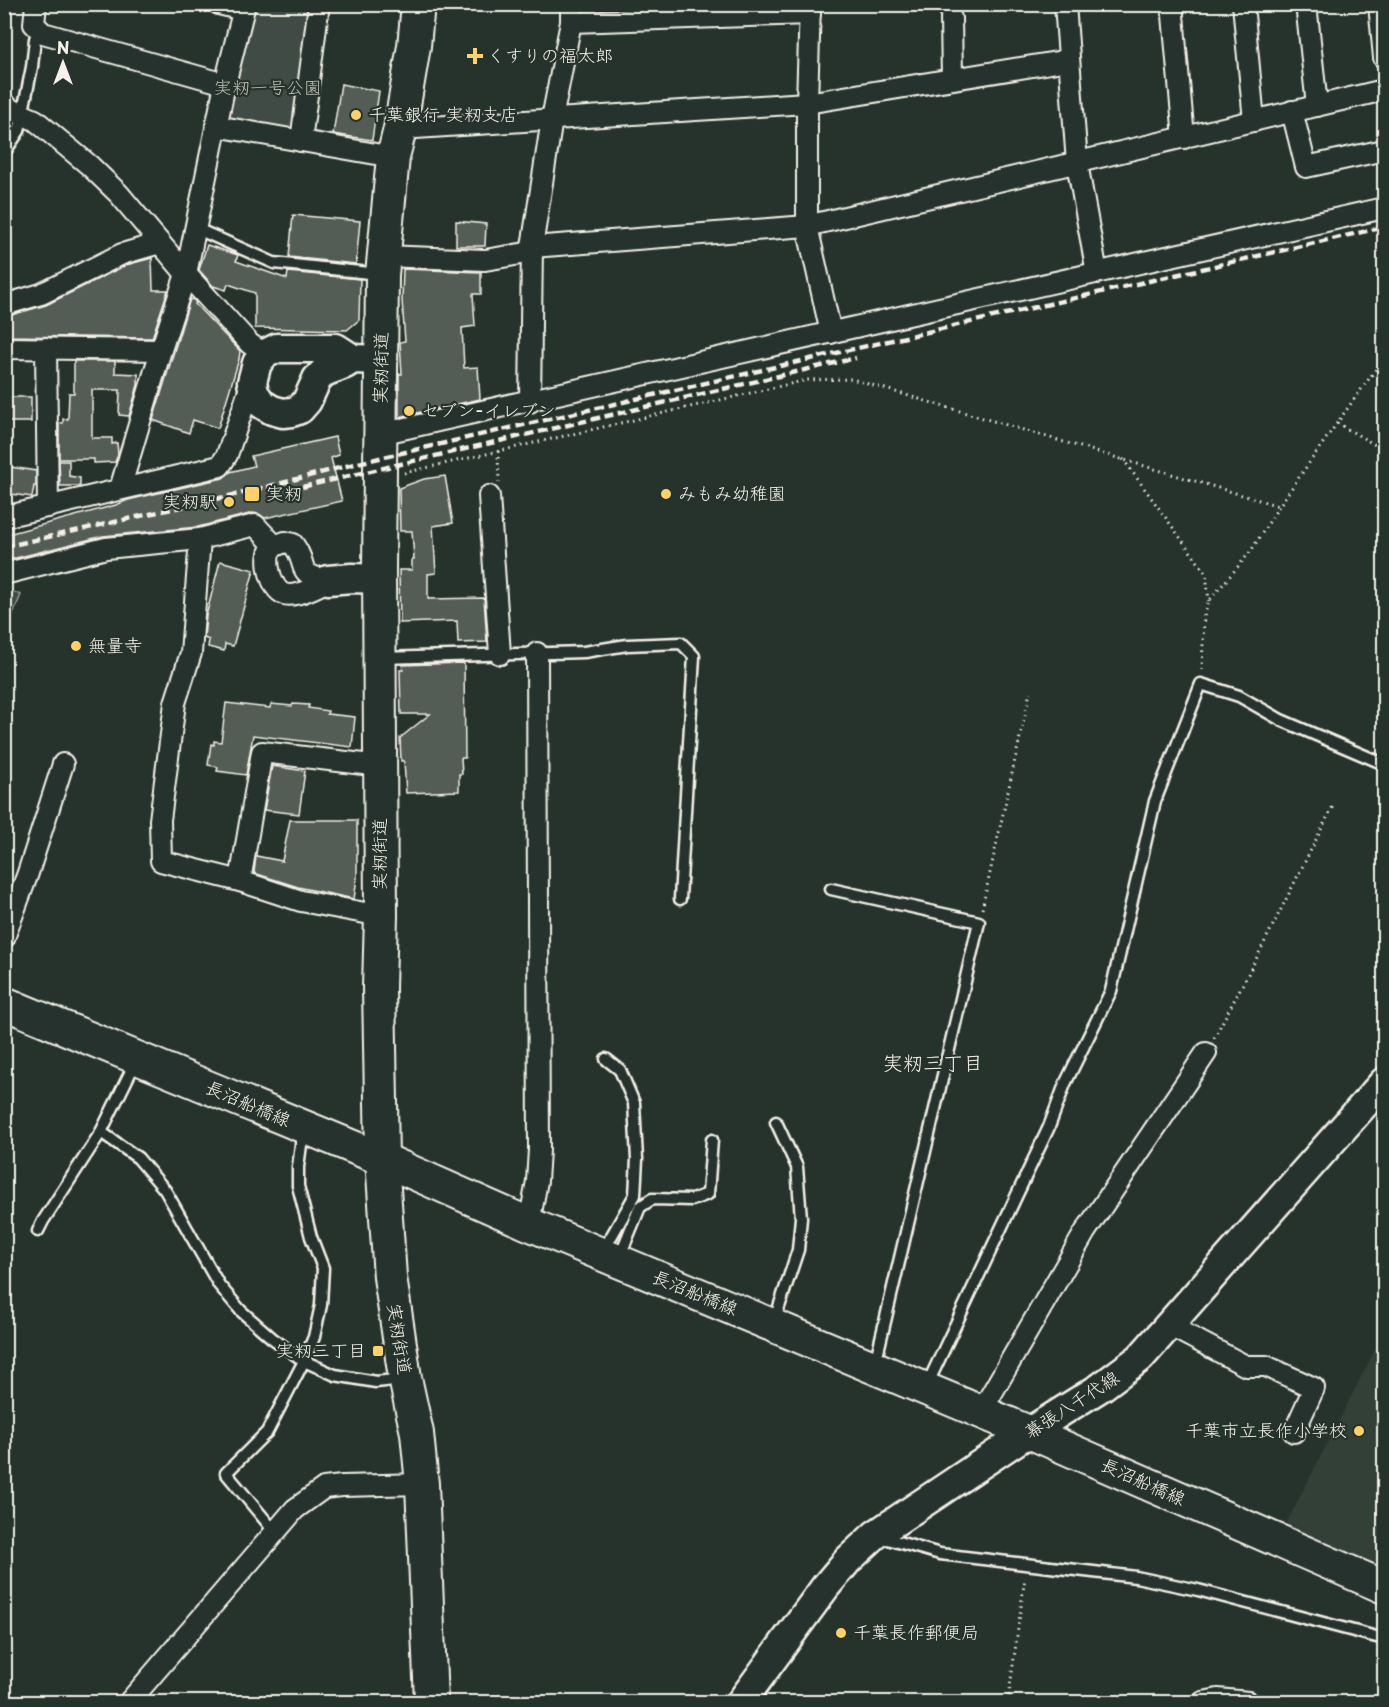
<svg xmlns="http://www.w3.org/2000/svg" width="1389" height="1707" viewBox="0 0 1389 1707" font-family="'Playpen Sans','Klee One',sans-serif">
	<rect width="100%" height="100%" fill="#26332d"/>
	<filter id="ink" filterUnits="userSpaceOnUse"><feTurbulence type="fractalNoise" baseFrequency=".0167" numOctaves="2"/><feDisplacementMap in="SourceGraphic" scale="12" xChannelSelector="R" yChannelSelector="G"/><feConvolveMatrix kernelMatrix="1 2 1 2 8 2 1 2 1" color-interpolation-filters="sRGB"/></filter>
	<g filter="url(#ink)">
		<path fill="#333f39" d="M 1384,1332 L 1384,1572 L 1283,1530 Z"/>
		<g fill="#414b45" stroke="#9a9e96" stroke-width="1.5">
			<path d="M 255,5 L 313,5 L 296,129 L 227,118 Z"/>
			<path d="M 5,586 L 6,589 L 21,595 L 5,633 Z"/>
		</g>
		<g fill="#525c55" stroke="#f4f1e8" stroke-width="1.5">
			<path d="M 341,84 L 379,91 L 372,140 L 333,134 Z"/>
			<path d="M 293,215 L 360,221 L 356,264 L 289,257 Z"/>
			<path d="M 456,221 L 486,224 L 485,246 L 456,246 Z"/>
			<path d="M 207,245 L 238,255 L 236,261 L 287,279 L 288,272 L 360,279 L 359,320 L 347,330 L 255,328 L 255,293 L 228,284 L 226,290 L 213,286 L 199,270 Z"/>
			<path d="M 152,258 L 153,290 L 168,290 L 152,338 L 4,336 L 4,317 L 46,305 L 126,265 Z"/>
			<path d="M 403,269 L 481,272 L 481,294 L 473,294 L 475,326 L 462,328 L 464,368 L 478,367 L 480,399 L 399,417 L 399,374 L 402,374 L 400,342 L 405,341 L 402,300 Z"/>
			<path d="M 190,299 L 194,300 L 196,303 L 195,304 L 240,351 L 239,359 L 218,428 L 193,420 L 189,433 L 153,420 Z"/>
			<path d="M 74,361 L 115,361 L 115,373 L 138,374 L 138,385 L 129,416 L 119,415 L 120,390 L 92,390 L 92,438 L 112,438 L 112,444 L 117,443 L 118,455 L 115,462 L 94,463 L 94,459 L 59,459 L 59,423 L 63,423 L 63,419 L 68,419 L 69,393 L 74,393 Z"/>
			<rect x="4" y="397" width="27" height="25"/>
			<path d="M 335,437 L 339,455 L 331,458 L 342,501 L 265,518 L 259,514 L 253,513 L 198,527 L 103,536 L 4,561 L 4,535 L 116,505 L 128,500 L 223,478 L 230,472 L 254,466 L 251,456 Z"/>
			<path d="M 59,461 L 69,461 L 69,476 L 80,478 L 80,486 L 60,486 Z"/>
			<path d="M 4,466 L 36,471 L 36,486 L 34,486 L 32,497 L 4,493 Z"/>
			<path d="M 445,476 L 453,523 L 433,526 L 436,573 L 428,574 L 428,599 L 484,598 L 487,642 L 458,643 L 457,621 L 400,623 L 399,570 L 412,570 L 412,559 L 414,559 L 412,531 L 400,531 L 399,488 L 424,479 Z"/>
			<path d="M 220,561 L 254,570 L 233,646 L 225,644 L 224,651 L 208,647 L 209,640 L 204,638 L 206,616 Z"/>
			<path d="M 464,663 L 465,758 L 461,758 L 462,774 L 459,774 L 459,791 L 406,793 L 404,761 L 401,761 L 400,738 L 430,714 L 401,714 L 400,670 L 403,670 L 402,665 Z"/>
			<path d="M 226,703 L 270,708 L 271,704 L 292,706 L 293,704 L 309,705 L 308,708 L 328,711 L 327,714 L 355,717 L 352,747 L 253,735 L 246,775 L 217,771 L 218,767 L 208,765 L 211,744 L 214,745 L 214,741 L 221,742 Z"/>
			<path d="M 272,766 L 305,771 L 299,814 L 264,810 Z"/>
			<path d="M 290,820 L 357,820 L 357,878 L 354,899 L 298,887 L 254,873 L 256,856 L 282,861 Z"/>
		</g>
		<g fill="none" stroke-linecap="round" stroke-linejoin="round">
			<defs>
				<g id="lane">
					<path d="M 4,153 L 19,131 L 32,67 L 35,39 L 38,28"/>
					<path d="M 195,228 L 274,263 L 379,274"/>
					<path d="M 382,658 L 584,652 L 627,645 L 681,643 L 694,656 L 680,899"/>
					<path d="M 831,889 L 979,922 L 875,1364"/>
					<path d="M 101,1132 L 138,1158 L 165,1190 L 219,1285 L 241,1311 L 272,1338 L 304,1361 L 335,1375 L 376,1382 L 403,1379"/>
					<path d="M 38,1231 L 43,1221 L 101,1132 L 136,1061"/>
					<path d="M 603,1251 L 635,1195 L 637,1159 L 634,1103 L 620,1070 L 606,1059"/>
					<path d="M 619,1258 L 640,1207 L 652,1199 L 692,1200 L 708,1194 L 712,1140"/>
					<path d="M 774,1322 L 798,1250 L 801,1218 L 797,1167 L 776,1122"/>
					<path d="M 927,1385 L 1049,1127 L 1065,1084 L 1111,991 L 1155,801 L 1201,684 L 1239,696 L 1281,720 L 1384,764"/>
					<path d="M 275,1532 L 226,1473 L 267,1432 L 304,1361 L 314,1337 L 321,1305 L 323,1268 L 311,1237 L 298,1186 L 298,1167 L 303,1130"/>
					<path d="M 881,1537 L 940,1554 L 1136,1577 L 1198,1590 L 1384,1639"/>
				</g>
				<g id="street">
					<path d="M 36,4 L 34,24 L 43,33 L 225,84"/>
					<path d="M 219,4 L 243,10"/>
					<path d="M 810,4 L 807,103 L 807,226 L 831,333"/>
					<path d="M 1065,4 L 1077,163 L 1097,273"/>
					<path d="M 1172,4 L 1184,138"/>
					<path d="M 1243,4 L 1254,121"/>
					<path d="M 1306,4 L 1317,106"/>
					<path d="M 1379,4 L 1384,58"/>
					<path d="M 951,18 L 952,79"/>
					<path d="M 571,22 L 810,14"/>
					<path d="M 4,104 L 12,110 L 35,120 L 89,165 L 119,194 L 186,274 L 250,344 L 265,354"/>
					<path d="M 1292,111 L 1306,167 L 1384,150"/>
					<path d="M 216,126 L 393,157"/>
					<path d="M 400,129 L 807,103 L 1069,60"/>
					<path d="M 301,141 L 319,4"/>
					<path d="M 532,247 L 807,226 L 1384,90"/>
					<path d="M 384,256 L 485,260 L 532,252"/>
					<path d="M 4,305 L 41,294 L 122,254 L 160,243"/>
					<path d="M 4,348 L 161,350"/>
					<path d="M 46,348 L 48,507"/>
					<path d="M 530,402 L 532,247 L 552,119 L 571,22 L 571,4"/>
					<path d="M 380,434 L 1384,208"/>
					<path d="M 120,489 L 161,350 L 186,274 L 225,84 L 245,4"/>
					<path d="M 489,496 L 500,654"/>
					<path d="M 4,517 L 220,466 L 227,455 L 252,382"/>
					<path d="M 200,539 L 191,653 L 175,703 L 160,820 L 161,861 L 240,881"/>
					<path d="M 285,542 L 293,544 C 310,566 293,574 328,580 C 319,586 295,598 284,594 C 271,590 263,557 272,548 C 275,545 281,544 285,542 Z"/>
					<path d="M 4,574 L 106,548 L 200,539 L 255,525 L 275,546"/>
					<path d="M 380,766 L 262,752 L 240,881 L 301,901 L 381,916"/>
					<path d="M 4,938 L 28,873 L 63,764"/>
					<path d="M 529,1224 L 537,1181 L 539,1150 L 537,653"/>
					<path d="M 1170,1326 L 1246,1366 L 1266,1366 L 1314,1388 L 1294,1432"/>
					<path d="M 981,1412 L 1085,1232 L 1206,1053"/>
					<path d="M 129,1702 L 295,1509 L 324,1488 L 342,1486 L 422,1484"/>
					<path d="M 1203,1702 L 1218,1699 L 1248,1702"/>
				</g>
				<g id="secondary">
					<path d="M 353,359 L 345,364 L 324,372 L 317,379 L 307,401 L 300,409 L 292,412 L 283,413 L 272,410 L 262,404 L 254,393 L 252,382 L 257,363 L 265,354 L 277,348 L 336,348 L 353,359 L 381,360"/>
					<path d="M 328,580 L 352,578 L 379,579"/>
					<path d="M 741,1702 L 826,1586 L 848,1560 L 875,1535 L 1029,1432 L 1101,1387 L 1140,1358 L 1384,1082"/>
				</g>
				<g id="primary">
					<path d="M 418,4 L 414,46 L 400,129 L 393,157 L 382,275 L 379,568 L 381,916 L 379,987 L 382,1159 L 390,1277 L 405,1378 L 417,1433 L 422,1484 L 431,1702"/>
					<path d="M 4,1003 L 382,1159 L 529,1224 L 1029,1432 L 1384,1587"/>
				</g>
			</defs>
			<use href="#lane" stroke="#f4f1e8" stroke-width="15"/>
			<use href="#street" stroke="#f4f1e8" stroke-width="24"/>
			<use href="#secondary" stroke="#f4f1e8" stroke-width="33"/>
			<use href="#primary" stroke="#f4f1e8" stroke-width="36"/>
			<g stroke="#f4f1e8" stroke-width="3" stroke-dasharray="1.5 4.5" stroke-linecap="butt">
				<path d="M 1337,423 L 1384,450"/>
				<path d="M 498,451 L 499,483"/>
				<path d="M 1123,459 L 1206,573 L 1209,601"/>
				<path d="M 404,473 L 807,380 L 852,379 L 1279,506"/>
				<path d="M 1202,670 L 1204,616 L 1209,601 L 1251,551 L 1279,506 L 1337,423 L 1384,358"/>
				<path d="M 982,909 L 1030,692"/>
				<path d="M 1214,1038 L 1255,961 L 1333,806"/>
				<path d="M 1008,1702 L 1025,1577"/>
			</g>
			<use href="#lane" stroke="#26332d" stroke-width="10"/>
			<use href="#street" stroke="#26332d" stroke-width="20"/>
			<use href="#secondary" stroke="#26332d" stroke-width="28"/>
			<use href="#primary" stroke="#26332d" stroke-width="32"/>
			<g stroke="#f4f1e8" stroke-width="4.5" stroke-dasharray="9 4.5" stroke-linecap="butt">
				<path d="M 289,490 L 856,358"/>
				<path d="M 4,547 L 251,491 L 358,463 L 1384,227"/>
			</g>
		</g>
	</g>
	<g fill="#ffd166" stroke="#26332d" stroke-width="2">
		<path d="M472 47h6v6h6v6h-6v6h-6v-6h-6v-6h6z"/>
		<circle cx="356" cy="115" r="6"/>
		<circle cx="409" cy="411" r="6"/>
		<rect x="244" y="486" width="16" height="16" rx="3"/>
		<circle cx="666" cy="494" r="6"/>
		<circle cx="229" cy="502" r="6"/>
		<circle cx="76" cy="646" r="6"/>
		<rect x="372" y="1345" width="12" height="12" rx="3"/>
		<circle cx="1359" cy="1431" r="6"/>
		<circle cx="841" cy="1633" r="6"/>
	</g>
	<g text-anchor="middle" stroke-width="4.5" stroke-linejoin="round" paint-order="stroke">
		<g font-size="18" fill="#f4f1e8" stroke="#26332d" text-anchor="start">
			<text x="487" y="62">くすりの福太郎</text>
			<text x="368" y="121">千葉銀行 実籾支店</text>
			<text x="421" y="417">セブン-イレブン</text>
			<text x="266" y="500">実籾</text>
			<text x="678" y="500">みもみ幼稚園</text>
			<text x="217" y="508" text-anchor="end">実籾駅</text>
			<text x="88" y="652">無量寺</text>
			<text x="366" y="1357" text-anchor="end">実籾三丁目</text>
			<text x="1347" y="1437" text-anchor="end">千葉市立長作小学校</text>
			<text x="853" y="1639">千葉長作郵便局</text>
		</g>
		<g font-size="18" fill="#bebfb7" stroke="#26332d">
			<text x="268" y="94">実籾一号公園</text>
		</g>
		<g font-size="18" fill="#f4f1e8" stroke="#26332d">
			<text transform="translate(381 368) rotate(-89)" y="6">実籾街道</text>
			<text transform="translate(380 854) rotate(-90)" y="6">実籾街道</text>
			<text transform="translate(248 1104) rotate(23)" y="6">長沼船橋線</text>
			<text transform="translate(695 1293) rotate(22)" y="6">長沼船橋線</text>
			<text transform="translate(399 1339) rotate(81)" y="6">実籾街道</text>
			<text transform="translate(1072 1405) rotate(-33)" y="6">幕張八千代線</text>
			<text transform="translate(1143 1482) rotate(24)" y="6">長沼船橋線</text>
		</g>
		<g font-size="20" fill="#f4f1e8" stroke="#26332d">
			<text x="933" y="1070">実籾三丁目</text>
		</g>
	</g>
	<rect width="1389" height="1707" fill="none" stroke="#26332d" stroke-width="24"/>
	<rect x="12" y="12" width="1365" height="1683" fill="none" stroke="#f4f1e8" stroke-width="2" filter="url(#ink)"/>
	<g transform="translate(63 63)" stroke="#26332d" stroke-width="4.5" paint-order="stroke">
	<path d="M0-4.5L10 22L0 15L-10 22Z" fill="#f4f1e8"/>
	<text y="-9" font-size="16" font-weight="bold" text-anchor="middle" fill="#f4f1e8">N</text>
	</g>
</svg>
